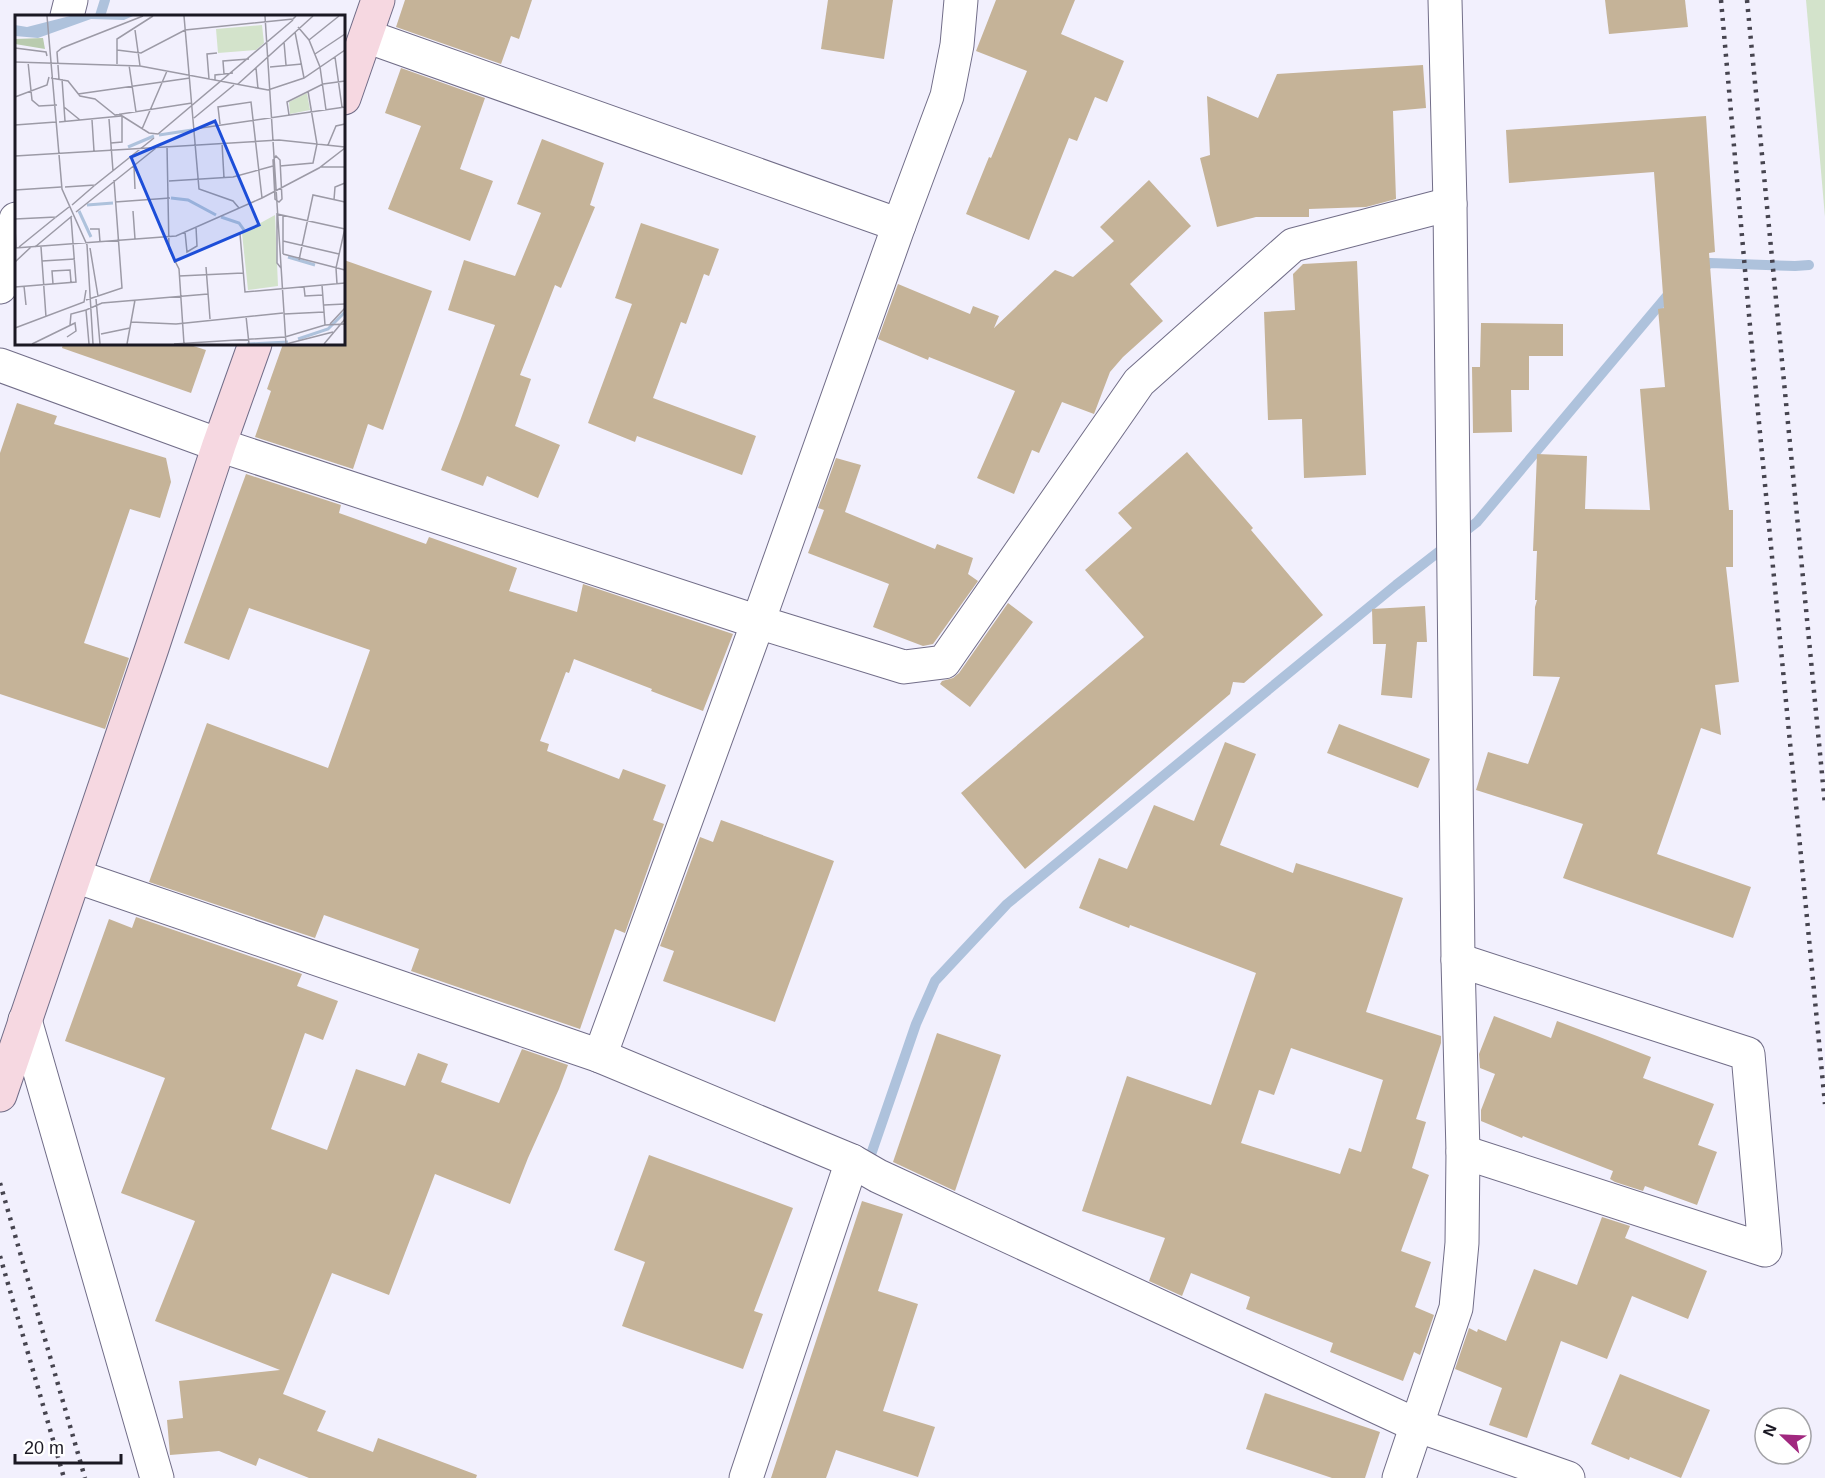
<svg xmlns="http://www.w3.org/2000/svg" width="1825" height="1478" viewBox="0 0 1825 1478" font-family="Arial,sans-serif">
	<rect width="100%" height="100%" fill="#f2f0fd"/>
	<path fill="#d3e3cb" d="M 1806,0 L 1825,0 L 1825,217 Z"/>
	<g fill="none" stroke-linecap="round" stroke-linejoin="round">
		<g stroke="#aec2dc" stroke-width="10">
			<path d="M 100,16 L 105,0"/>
			<path d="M 1699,270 L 1710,263 L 1795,266 L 1809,265"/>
			<path d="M 867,1166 L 916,1024 L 935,981 L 1007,904 L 1396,585 L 1477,522 L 1672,290"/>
		</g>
	</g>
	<g fill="#c5b398" fill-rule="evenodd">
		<path d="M 405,0 L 532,0 L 519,39 L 511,36 L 501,64 L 396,27 Z"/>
		<path d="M 828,0 L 893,0 L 884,59 L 821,49 Z"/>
		<path d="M 996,0 L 1075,0 L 1061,34 L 1124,61 L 1107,102 L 1095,97 L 1077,141 L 1069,138 L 1029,240 L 966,214 L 989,157 L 991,158 L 1027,71 L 976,51 Z"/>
		<path d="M 1605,0 L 1685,0 L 1688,27 L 1609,34 Z"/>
		<path d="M 1423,65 L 1426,108 L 1393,111 L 1396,199 L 1366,207 L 1309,209 L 1309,217 L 1256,217 L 1217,227 L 1200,158 L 1210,155 L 1207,96 L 1258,118 L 1277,74 Z"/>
		<path d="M 401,68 L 485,98 L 460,169 L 493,181 L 470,241 L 388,209 L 421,126 L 385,113 Z"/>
		<path d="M 1706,116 L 1715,252 L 1709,253 L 1729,510 L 1733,510 L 1733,567 L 1726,567 L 1739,682 L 1715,685 L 1721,735 L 1701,728 L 1657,854 L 1751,887 L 1733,938 L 1563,878 L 1583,824 L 1476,790 L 1488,752 L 1528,764 L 1560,677 L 1533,676 L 1535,607 L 1537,600 L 1535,600 L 1537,551 L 1533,551 L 1537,454 L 1587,456 L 1585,509 L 1650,510 L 1640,389 L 1665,387 L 1658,309 L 1664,308 L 1654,172 L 1509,183 L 1506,130 Z"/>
		<path d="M 542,139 L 604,163 L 590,205 L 595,207 L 561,288 L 555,285 L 520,375 L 531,379 L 515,426 L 560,445 L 538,498 L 487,476 L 483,486 L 441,470 L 460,421 L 495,325 L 448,310 L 464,260 L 515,276 L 541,213 L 517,204 Z"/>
		<path d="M 1149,180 L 1191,226 L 1130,284 L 1163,321 L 1123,357 L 1110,372 L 1094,414 L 1062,402 L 1039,453 L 1032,450 L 1014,494 L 977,478 L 1015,391 L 929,357 L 928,360 L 878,339 L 898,284 L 970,314 L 973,306 L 999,316 L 994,328 L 1055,270 L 1073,277 L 1114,241 L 1100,227 Z"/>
		<path d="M 641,223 L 719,249 L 709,276 L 704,274 L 686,324 L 681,322 L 653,398 L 756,436 L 742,475 L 637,436 L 635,442 L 588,423 L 632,304 L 615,298 Z"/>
		<path d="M 344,260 L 432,291 L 383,430 L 368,424 L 353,469 L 255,437 L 271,391 L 267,389 L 283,344 L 344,344 Z"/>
		<path d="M 1357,261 L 1366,475 L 1304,478 L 1302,419 L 1268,420 L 1264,312 L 1295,310 L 1293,274 L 1303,264 Z"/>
		<path d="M 1481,323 L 1563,324 L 1563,356 L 1529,356 L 1529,390 L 1511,390 L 1512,432 L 1473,433 L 1472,367 L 1480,367 Z"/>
		<path d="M 63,344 L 187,344 L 206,350 L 191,393 L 62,348 Z"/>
		<path d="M 17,403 L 57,416 L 54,424 L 166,458 L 171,482 L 160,518 L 130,509 L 84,643 L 129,658 L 105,729 L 0,694 L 0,453 Z"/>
		<path d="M 1187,452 L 1253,528 L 1251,530 L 1323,615 L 1244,683 L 1233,682 L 1230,694 L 1025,869 L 961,793 L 1144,637 L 1085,570 L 1132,528 L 1118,513 Z"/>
		<path d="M 836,458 L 861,465 L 845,512 L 935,549 L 937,544 L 973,558 L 968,574 L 978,581 L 933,644 L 923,646 L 873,627 L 889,584 L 808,553 L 824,510 L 818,508 Z"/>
		<path d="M 246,474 L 341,505 L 339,513 L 426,544 L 429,537 L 517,568 L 509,591 L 577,612 L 583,584 L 733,634 L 703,711 L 651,691 L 652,689 L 574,659 L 569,673 L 566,672 L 540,741 L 549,744 L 547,751 L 619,779 L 623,769 L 666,785 L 653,820 L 664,824 L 625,933 L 615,929 L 580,1029 L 411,971 L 419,949 L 324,915 L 315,938 L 149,882 L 207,723 L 328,768 L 370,650 L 249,608 L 229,660 L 184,643 Z"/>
		<path d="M 1008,603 L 1033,622 L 970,707 L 940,684 L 942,681 L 953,678 L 959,673 Z"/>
		<path d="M 1425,606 L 1427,642 L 1417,642 L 1412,698 L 1381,695 L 1386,644 L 1373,644 L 1372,609 Z"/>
		<path d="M 1339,724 L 1430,759 L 1418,788 L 1327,753 Z"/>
		<path d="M 1225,742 L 1256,754 L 1220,845 L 1293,873 L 1296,863 L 1403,898 L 1366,1012 L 1441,1036 L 1441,1043 L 1416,1119 L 1426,1122 L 1412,1168 L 1429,1175 L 1401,1251 L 1431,1262 L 1415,1307 L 1434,1315 L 1420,1355 L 1414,1352 L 1403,1381 L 1330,1352 L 1333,1343 L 1246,1309 L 1250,1297 L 1191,1273 L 1182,1296 L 1149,1281 L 1165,1238 L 1082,1211 L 1127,1076 L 1211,1105 L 1256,973 L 1130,925 L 1129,928 L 1079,908 L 1099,858 L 1127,869 L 1154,805 L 1194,821 ZM 1291,1048 L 1383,1080 L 1361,1152 L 1349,1148 L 1340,1174 L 1241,1143 L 1259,1090 L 1274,1095 Z"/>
		<path d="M 721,820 L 834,861 L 775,1022 L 663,981 L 674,951 L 660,946 L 700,837 L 713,842 Z"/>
		<path d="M 136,917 L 302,974 L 297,986 L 338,1001 L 323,1040 L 305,1033 L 271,1129 L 327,1150 L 356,1069 L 405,1086 L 418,1053 L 448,1064 L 441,1082 L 499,1103 L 522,1049 L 568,1065 L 559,1089 L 528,1158 L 510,1204 L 435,1174 L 389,1295 L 332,1273 L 283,1394 L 326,1411 L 317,1431 L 373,1452 L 378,1438 L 477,1475 L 476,1478 L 309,1478 L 259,1458 L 256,1466 L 219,1451 L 170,1455 L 167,1420 L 183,1418 L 179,1381 L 280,1370 L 155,1321 L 195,1221 L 121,1193 L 165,1078 L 65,1041 L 109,919 L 132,928 Z"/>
		<path d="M 1494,1016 L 1551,1038 L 1557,1021 L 1597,1036 L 1651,1057 L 1643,1078 L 1714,1104 L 1698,1145 L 1717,1152 L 1697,1205 L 1645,1186 L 1643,1191 L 1615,1182 L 1610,1179 L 1613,1171 L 1523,1136 L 1522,1138 L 1481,1121 L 1481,1110 L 1495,1074 L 1480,1068 L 1479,1054 Z"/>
		<path d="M 937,1033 L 1001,1055 L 955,1191 L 893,1162 Z"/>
		<path d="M 649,1155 L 793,1208 L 754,1311 L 763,1314 L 743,1369 L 622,1326 L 645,1262 L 614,1250 Z"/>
		<path d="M 862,1201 L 903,1214 L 878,1291 L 918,1304 L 883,1411 L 935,1427 L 918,1477 L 836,1450 L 826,1478 L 771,1478 Z"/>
		<path d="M 1602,1217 L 1630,1226 L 1625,1238 L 1707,1271 L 1688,1319 L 1632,1296 L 1607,1359 L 1561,1341 L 1527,1438 L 1489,1425 L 1502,1388 L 1455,1369 L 1469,1328 L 1477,1332 L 1478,1329 L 1506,1341 L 1534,1269 L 1577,1285 Z"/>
		<path d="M 1620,1374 L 1710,1410 L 1681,1478 L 1630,1457 L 1629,1460 L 1591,1444 Z"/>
		<path d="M 1265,1393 L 1380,1432 L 1365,1478 L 1332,1478 L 1246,1449 Z"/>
	</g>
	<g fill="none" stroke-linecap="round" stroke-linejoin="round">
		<defs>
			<g id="street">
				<path d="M 67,16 L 71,0"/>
				<path d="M 366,36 L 899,225"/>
				<path d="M 0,287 L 16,219"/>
				<path d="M 0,365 L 219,445 L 758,622 L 904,667 L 944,662 L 1139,382 L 1293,245 L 1450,204"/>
				<path d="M 75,876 L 600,1056 L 852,1161 L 878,1176 L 1416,1425 L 1568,1478"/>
				<path d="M 1458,960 L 1748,1054 L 1765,1250 L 1463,1152"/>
				<path d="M 25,1020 L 157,1478"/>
				<path d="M 600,1056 L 758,622 L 899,225 L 947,96 L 957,45 L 961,0"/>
				<path d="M 746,1478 L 852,1161"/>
				<path d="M 1399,1478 L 1456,1308 L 1462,1243 L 1463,1152 L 1458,960 L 1450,204 L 1445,0"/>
			</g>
			<g id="secondary">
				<path d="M 344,98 L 378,0"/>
				<path d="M 0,1095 L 152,648 L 219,445 L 255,344"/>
			</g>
		</defs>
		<use href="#street" stroke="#716d88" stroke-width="35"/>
		<use href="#secondary" stroke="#716d88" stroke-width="35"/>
		<use href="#street" stroke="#fff" stroke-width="33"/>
		<use href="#secondary" stroke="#f6d8e1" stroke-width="33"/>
		<g stroke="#46444f" stroke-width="4.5" stroke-dasharray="3 6" stroke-linecap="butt">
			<path d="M 1721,0 L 1754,371 L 1825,1104"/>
			<path d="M 1747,0 L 1825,805"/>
			<path d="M 0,1183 L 85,1478"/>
			<path d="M 0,1256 L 64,1478"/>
		</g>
	</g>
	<g transform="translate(15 15)">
		<rect width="330" height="330" fill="#f2f0fd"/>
		<path d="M 247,10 L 249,28 L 241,35 L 203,38 L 201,14 ZM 292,78 L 295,95 L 275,99 L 274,87 ZM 260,200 L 263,271 L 233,275 L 227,218 Z" fill="#d3e3cb"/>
		<path d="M 28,23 L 30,34 L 0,29 L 0,24 Z" fill="#b9cbaf"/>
		<path d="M 55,1 L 118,1 L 109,5 L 76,4 L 23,23 L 0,21 L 0,10 L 12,12 Z" fill="#aec2dc"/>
		<path fill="none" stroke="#aec2dc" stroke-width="3" d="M 144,120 L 177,115M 113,132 L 139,121M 156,183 L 173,185 L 201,200M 72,190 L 98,188M 64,196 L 76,222M 206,202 L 224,208 L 229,215M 273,242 L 300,250M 283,324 L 313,314 L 330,297M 232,329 L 273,327"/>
		<path fill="none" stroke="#9c9aa6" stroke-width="1.5" d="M 32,1 L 47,174 L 72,230 L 78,329M 169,1 L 184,174 L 218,186 L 224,193M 250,1 L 271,329M 283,12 L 294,25 L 305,52 L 311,95M 120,15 L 125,51M 280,17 L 289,63M 294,25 L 324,1M 269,27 L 271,50M 0,33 L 31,37 L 32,41M 102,35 L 126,38 L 170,15 L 278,4 L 281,1M 300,39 L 330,19M 320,42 L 327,92M 0,47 L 125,51 L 253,75 L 289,63 L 330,35M 13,47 L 17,85 L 24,91 L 42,90M 102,49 L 102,24 L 138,1M 114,50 L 121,97M 255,52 L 287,49M 241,53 L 243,74M 209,59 L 208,46 L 234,44M 36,63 L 53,66 L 65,81 L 80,84 L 100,100 L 177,88M 44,64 L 42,37 L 47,33 L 128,1M 47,64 L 50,106M 194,64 L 192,39 L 202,38M 200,66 L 200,60 L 218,58M 223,69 L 298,1M 63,79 L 175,63M 0,82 L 32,70 L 34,62M 49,92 L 65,105M 104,99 L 134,118 L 143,119 L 278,5M 274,100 L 272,87 L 308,69 L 330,66M 179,103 L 219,70M 94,104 L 98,156M 77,105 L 79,136M 44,107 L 106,101M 205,109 L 203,92 L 236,87 L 247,183M 0,110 L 41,107M 127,114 L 152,56M 179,114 L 330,92M 96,128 L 107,127 L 107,101M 207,128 L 209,163M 313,130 L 321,111 L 330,109M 152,131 L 154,234 L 164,254 L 169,329M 0,141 L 264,125 L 330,132M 261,141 L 265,145 L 267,184 L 264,187 L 260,184 L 258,145 ZM 119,151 L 120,174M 265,151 L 298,148 L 302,129 L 293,76M 305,152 L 330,152M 154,166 L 218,162 L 258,151M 50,172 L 80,170 L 139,123M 0,175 L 46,172M 319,185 L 320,172 L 330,168M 100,187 L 155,183M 57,190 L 80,170M 118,196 L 120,224M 61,197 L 141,133M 268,200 L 268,239M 0,204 L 41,202 L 54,192M 0,213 L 1,233M 75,214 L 84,214 L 85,227M 170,217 L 172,237 L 182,231 L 181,212M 225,219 L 230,277 L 330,268M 268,226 L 324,239M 4,232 L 41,202M 20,232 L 57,201M 26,232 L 31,302M 0,233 L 161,221 L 247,183 L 304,153 L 330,133M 75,233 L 83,281M 268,239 L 330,255M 284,245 L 298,180 L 330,187M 27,246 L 60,244M 0,247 L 16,232M 191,252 L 195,304M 266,253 L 262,248 L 262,199 L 330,214M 164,261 L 228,258M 38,269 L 37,256 L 55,255 L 56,267M 322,269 L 321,253 L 330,213M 307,270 L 310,310M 9,271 L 11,290M 0,272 L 61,267 L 56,202M 289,272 L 290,281 L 308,280M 81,284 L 85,329M 71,285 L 107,273 L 99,165M 309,290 L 330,289M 269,299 L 309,297M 231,301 L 234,329M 116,307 L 161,309 L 268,298M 315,309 L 330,293M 55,310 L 56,299 L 71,295M 0,313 L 69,287 L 71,275M 86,319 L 115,313M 17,329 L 60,308 L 61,316 L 52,322M 74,329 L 71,295 L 87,288 L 193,279M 112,329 L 120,285M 159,329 L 270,322 L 310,310 L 330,309M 271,329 L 318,317M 309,329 L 330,304"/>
		<path fill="#1d4ed8" fill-opacity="0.15" stroke="#1d4ed8" stroke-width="3" d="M 200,106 L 244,210 L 160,246 L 116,142 Z"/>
		<rect width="330" height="330" fill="none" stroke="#1a1823" stroke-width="3"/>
	</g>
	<g transform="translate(1783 1436) rotate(293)"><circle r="28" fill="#ffffff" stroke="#a3a3a7" stroke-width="1.5"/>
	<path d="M0-4.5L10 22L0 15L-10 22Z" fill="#a1287f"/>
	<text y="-9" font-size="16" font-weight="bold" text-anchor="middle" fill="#1a1823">N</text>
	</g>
	<path d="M15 1454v9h106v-9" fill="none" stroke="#1a1823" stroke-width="3"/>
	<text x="24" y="1454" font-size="18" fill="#1a1823" stroke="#ffffff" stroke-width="4.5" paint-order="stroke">20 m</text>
</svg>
